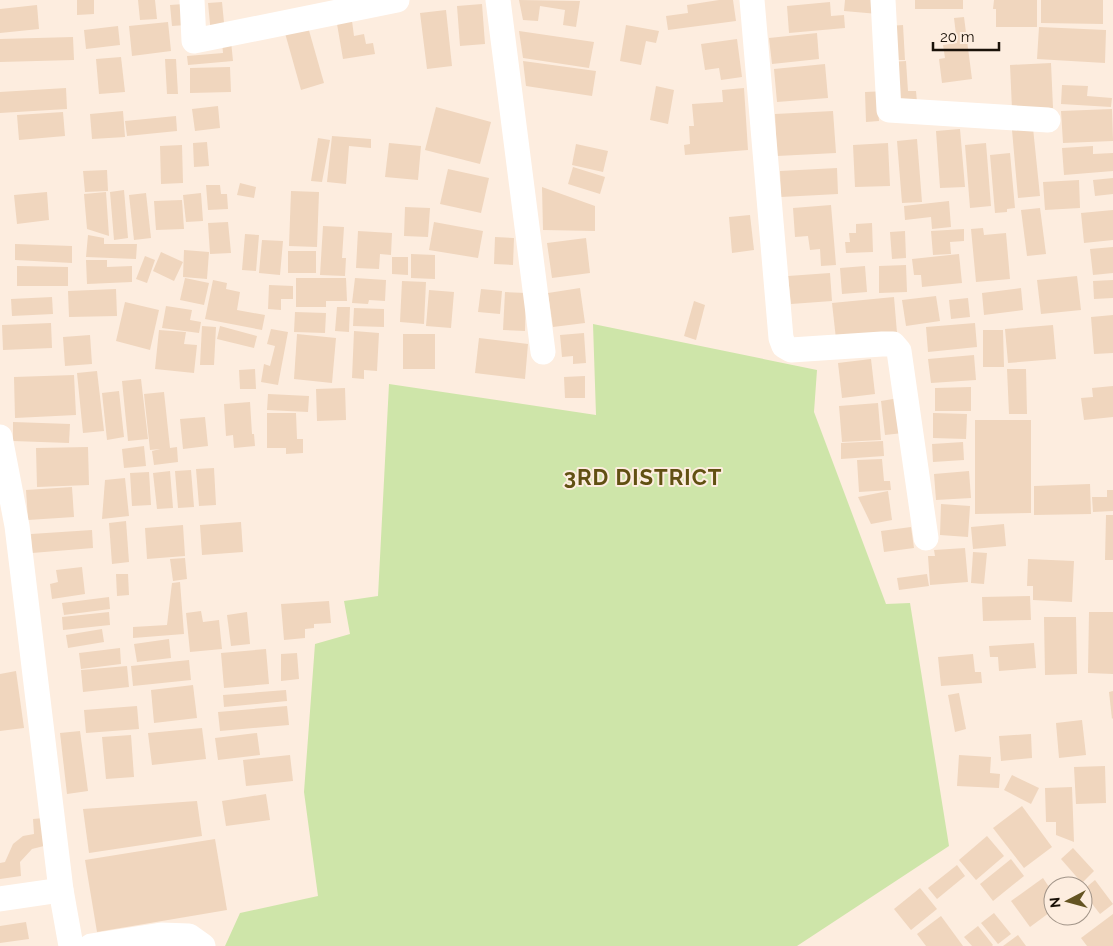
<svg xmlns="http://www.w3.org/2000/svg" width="1113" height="946" viewBox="0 0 1113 946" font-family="Raleway,sans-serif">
	<rect width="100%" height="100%" fill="#fdeddf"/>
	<path fill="#cee5a9" d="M 593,324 L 817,370 L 814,412 L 886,604 L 910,603 L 949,846 L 797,946 L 225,946 L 240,913 L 318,896 L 304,792 L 315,644 L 350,634 L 344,601 L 378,596 L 389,384 L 596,415 Z"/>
	<g fill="#f0d6be">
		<path d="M 77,0 L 94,0 L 94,14 L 77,15 Z"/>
		<path d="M 138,0 L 155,0 L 157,19 L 140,20 Z"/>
		<path d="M 519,0 L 580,1 L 576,27 L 563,25 L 565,10 L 540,6 L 538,21 L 523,20 Z"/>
		<path d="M 719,0 L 733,0 L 736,21 L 668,30 L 666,16 L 688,13 L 687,5 Z"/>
		<path d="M 845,0 L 879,0 L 878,14 L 844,11 Z"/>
		<rect x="915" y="0" width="48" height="9"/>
		<path d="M 994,0 L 1037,0 L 1037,27 L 996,27 L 996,9 L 993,9 Z"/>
		<path d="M 1041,0 L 1103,0 L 1103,24 L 1041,23 Z"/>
		<path d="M 222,2 L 225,33 L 211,34 L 208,3 Z"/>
		<path d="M 830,2 L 831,16 L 844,15 L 845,28 L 789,33 L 787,6 Z"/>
		<path d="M 184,4 L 186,25 L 172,26 L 170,5 Z"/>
		<path d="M 482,4 L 485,44 L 460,46 L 457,6 Z"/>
		<path d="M 37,5 L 39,29 L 0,33 L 0,9 Z"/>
		<path d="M 446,10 L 452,66 L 427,69 L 420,13 Z"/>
		<path d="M 964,17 L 972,79 L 942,83 L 939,59 L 945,58 L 943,45 L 957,43 L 954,18 Z"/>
		<path d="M 352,21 L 354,36 L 364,34 L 366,44 L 373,43 L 375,54 L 343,59 L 337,24 Z"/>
		<path d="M 168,22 L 171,51 L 132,56 L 129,26 Z"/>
		<path d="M 626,25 L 659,31 L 656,43 L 646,41 L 641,65 L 620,61 Z"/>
		<path d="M 903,25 L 905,60 L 889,60 L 888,26 Z"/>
		<path d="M 118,26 L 120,45 L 86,49 L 84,30 Z"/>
		<path d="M 308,27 L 324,83 L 301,90 L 285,33 Z"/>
		<path d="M 1039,27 L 1106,30 L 1105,63 L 1037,59 Z"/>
		<path d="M 519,31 L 594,42 L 589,68 L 523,58 Z"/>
		<path d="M 817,33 L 819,59 L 772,64 L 769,38 Z"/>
		<path d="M 73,37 L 74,60 L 0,62 L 0,39 Z"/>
		<path d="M 737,39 L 742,77 L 721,80 L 719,68 L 705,70 L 701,44 Z"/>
		<path d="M 222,41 L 231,41 L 233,61 L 188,65 L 187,56 L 223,53 Z"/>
		<path d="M 121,57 L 125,92 L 99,94 L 96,59 Z"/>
		<path d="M 165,59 L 176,59 L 178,94 L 167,94 Z"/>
		<path d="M 523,61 L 596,71 L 592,96 L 526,86 Z"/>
		<path d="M 906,61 L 908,91 L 916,91 L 917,102 L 891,103 L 890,62 Z"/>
		<path d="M 1051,63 L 1053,108 L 1012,109 L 1010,65 Z"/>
		<path d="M 825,64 L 828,98 L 777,102 L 774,69 Z"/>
		<path d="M 230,67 L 231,92 L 190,93 L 190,68 Z"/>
		<path d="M 1062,85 L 1088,86 L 1087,96 L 1112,98 L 1111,107 L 1061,104 Z"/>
		<path d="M 656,86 L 674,90 L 668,124 L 650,120 Z"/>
		<path d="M 66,88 L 67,109 L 0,113 L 0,92 Z"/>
		<path d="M 744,88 L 748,150 L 685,155 L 684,145 L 690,144 L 689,126 L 694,126 L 692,104 L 723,102 L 722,90 Z"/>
		<path d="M 887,91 L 878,108 L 879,121 L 866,122 L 865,92 Z"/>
		<path d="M 218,106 L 220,128 L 195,131 L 192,109 Z"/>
		<path d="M 436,107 L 491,122 L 480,164 L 425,150 Z"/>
		<path d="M 1112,109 L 1113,141 L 1063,143 L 1061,111 Z"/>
		<path d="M 123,111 L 125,137 L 92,139 L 90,114 Z"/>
		<path d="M 833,111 L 836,153 L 777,156 L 775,114 Z"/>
		<path d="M 63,112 L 65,136 L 19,140 L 17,115 Z"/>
		<path d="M 176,116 L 177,131 L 127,136 L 125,121 Z"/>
		<path d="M 1033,128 L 1040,196 L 1018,198 L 1012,130 Z"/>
		<path d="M 960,129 L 965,187 L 940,188 L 936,131 Z"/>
		<path d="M 332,136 L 371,139 L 371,148 L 349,146 L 346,184 L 327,182 Z"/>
		<path d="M 318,138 L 330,140 L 322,182 L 311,181 Z"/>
		<path d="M 917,139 L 922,202 L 902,203 L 897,141 Z"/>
		<path d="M 207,142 L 209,166 L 194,167 L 193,143 Z"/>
		<path d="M 389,143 L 421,146 L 418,180 L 385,177 Z"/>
		<path d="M 888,143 L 890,186 L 855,187 L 853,145 Z"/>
		<path d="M 986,143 L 991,206 L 970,208 L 965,145 Z"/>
		<path d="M 576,144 L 608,151 L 603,172 L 572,165 Z"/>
		<path d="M 182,145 L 183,183 L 161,184 L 160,146 Z"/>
		<path d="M 1093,146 L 1093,154 L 1113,153 L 1113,171 L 1064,175 L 1062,148 Z"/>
		<path d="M 1010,153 L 1015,208 L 1007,209 L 1007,212 L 995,213 L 990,155 Z"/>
		<path d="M 573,167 L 605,177 L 600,194 L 568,184 Z"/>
		<path d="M 837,168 L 838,194 L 781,197 L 780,171 Z"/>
		<path d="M 448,169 L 489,178 L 481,213 L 440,204 Z"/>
		<path d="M 107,170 L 108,191 L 85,192 L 83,171 Z"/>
		<path d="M 1113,178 L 1113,194 L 1095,196 L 1093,180 Z"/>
		<path d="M 1079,180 L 1080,208 L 1045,210 L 1043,182 Z"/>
		<path d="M 240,183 L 256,187 L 254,198 L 237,195 Z"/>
		<path d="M 206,185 L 220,185 L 221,194 L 227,194 L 228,209 L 208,210 Z"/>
		<path d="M 542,187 L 595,206 L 595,231 L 543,230 Z"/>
		<path d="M 124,190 L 128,238 L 114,240 L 110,192 Z"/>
		<path d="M 291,191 L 319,192 L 317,247 L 289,246 Z"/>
		<path d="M 47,192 L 49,220 L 17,224 L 14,195 Z"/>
		<path d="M 106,192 L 109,236 L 87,229 L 84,194 Z"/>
		<path d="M 146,193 L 151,238 L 134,240 L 129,195 Z"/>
		<path d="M 201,193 L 203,221 L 186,222 L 183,195 Z"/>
		<path d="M 182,200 L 184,229 L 156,230 L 154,201 Z"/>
		<path d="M 949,201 L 951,227 L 932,229 L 931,217 L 905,220 L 904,206 Z"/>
		<path d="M 831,205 L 836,265 L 821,266 L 820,249 L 810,250 L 808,236 L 795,237 L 793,208 Z"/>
		<path d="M 405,207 L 430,208 L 428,237 L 404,236 Z"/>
		<path d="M 1040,208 L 1046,254 L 1027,256 L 1021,210 Z"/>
		<path d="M 1113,210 L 1113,240 L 1084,243 L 1081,213 Z"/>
		<path d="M 750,215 L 754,250 L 732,253 L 729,217 Z"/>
		<path d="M 228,222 L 231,253 L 210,254 L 208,223 Z"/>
		<path d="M 434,222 L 483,231 L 478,258 L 429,250 Z"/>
		<path d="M 872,223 L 873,252 L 846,253 L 845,242 L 850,242 L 849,233 L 856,233 L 856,224 Z"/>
		<path d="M 323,226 L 344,227 L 342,258 L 346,258 L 345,276 L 320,275 Z"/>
		<path d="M 983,228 L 984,235 L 1006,233 L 1010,279 L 976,282 L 971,229 Z"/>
		<path d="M 964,229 L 964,241 L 950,242 L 951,254 L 933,255 L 931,231 Z"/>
		<path d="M 358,231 L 392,233 L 391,255 L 380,254 L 379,269 L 356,268 Z"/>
		<path d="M 905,231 L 906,258 L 892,259 L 890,232 Z"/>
		<path d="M 245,234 L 259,235 L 256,271 L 242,270 Z"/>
		<path d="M 88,235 L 104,238 L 104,244 L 137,244 L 136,259 L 86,257 Z"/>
		<path d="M 495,237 L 514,238 L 513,265 L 494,264 Z"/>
		<path d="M 586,238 L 590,273 L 552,278 L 547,243 Z"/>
		<path d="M 262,240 L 283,241 L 280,275 L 259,273 Z"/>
		<path d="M 15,244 L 72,246 L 72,263 L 15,260 Z"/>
		<path d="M 1113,247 L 1113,273 L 1093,275 L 1090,249 Z"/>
		<path d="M 184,250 L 209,252 L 207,279 L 183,277 Z"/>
		<rect x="288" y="251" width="28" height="22"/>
		<path d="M 161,252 L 183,262 L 174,281 L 153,271 Z"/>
		<path d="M 411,254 L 435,255 L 435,279 L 411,278 Z"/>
		<path d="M 959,254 L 962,283 L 922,287 L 921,275 L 914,275 L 912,259 Z"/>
		<path d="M 145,256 L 155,260 L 147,283 L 136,279 Z"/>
		<path d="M 392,257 L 408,257 L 408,275 L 392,274 Z"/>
		<path d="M 86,260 L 107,260 L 107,267 L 132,266 L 132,282 L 87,284 Z"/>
		<path d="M 906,265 L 907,292 L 879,293 L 879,266 Z"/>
		<path d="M 17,266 L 68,267 L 68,286 L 17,286 Z"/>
		<path d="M 865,266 L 867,292 L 842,294 L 840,268 Z"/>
		<path d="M 830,273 L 832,301 L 791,304 L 788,276 Z"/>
		<path d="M 1077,276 L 1081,310 L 1041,314 L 1037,280 Z"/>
		<path d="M 185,278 L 209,283 L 204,305 L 180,300 Z"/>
		<path d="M 296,278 L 346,278 L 347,301 L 326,301 L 326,307 L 296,307 Z"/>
		<path d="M 355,278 L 386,280 L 385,301 L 369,300 L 368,304 L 352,303 Z"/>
		<path d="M 213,280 L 227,283 L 226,289 L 240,292 L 237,310 L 265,315 L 262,330 L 205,319 Z"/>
		<path d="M 1113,280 L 1113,298 L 1094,299 L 1093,281 Z"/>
		<path d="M 402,281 L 426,282 L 424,324 L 400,322 Z"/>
		<path d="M 269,285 L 293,286 L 293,299 L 281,299 L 281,310 L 268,309 Z"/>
		<path d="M 580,288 L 585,323 L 553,327 L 548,293 Z"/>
		<path d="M 1021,288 L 1023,310 L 984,315 L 982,293 Z"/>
		<path d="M 116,289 L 117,316 L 69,317 L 68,291 Z"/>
		<path d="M 481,289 L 502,291 L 500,314 L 478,312 Z"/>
		<path d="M 429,290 L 454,292 L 451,328 L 426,326 Z"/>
		<path d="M 505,292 L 526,293 L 525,331 L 503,330 Z"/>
		<path d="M 936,296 L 940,321 L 906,326 L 902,300 Z"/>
		<path d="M 52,297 L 53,314 L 12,316 L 11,299 Z"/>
		<path d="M 894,297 L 897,333 L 836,339 L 832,303 Z"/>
		<path d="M 968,298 L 970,317 L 951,319 L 949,300 Z"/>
		<path d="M 694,301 L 705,305 L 696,340 L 684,336 Z"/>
		<path d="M 125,302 L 159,310 L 150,350 L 116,341 Z"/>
		<path d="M 166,306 L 192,310 L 190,320 L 201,322 L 199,333 L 162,328 Z"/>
		<path d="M 337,307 L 350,307 L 349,332 L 335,331 Z"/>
		<path d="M 354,308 L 384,309 L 384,327 L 353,326 Z"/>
		<path d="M 295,312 L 326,313 L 325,333 L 294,332 Z"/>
		<path d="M 1113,315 L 1113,353 L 1094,354 L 1091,317 Z"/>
		<path d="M 51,323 L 52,348 L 3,350 L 2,325 Z"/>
		<path d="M 975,323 L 977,347 L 928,352 L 926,327 Z"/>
		<path d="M 1053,325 L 1056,359 L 1008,363 L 1005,329 Z"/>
		<path d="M 202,326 L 216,327 L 214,365 L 200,365 Z"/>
		<path d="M 220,326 L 257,336 L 254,348 L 217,339 Z"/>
		<path d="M 271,329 L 288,332 L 278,385 L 261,382 L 264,364 L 270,366 L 275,346 L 267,344 Z"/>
		<path d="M 159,330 L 186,332 L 184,344 L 197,345 L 194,373 L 155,369 Z"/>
		<path d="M 983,330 L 1003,330 L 1004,367 L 983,367 Z"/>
		<path d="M 354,331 L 379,333 L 377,371 L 364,370 L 364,379 L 352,378 Z"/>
		<path d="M 584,333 L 586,363 L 573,364 L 573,356 L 562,357 L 560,335 Z"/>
		<path d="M 297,334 L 336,338 L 332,383 L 294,379 Z"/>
		<rect x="403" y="334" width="32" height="35"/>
		<path d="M 90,335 L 92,364 L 65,366 L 63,337 Z"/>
		<path d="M 479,338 L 528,344 L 525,379 L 475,373 Z"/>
		<path d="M 974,355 L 976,380 L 931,383 L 928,359 Z"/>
		<path d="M 871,359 L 875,394 L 842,398 L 838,363 Z"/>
		<path d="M 255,369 L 256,389 L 240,389 L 239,370 Z"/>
		<path d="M 1007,369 L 1026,369 L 1027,414 L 1009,414 Z"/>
		<path d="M 97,371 L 104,431 L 83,433 L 77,373 Z"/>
		<path d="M 74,375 L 76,415 L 15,418 L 14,377 Z"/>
		<path d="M 585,376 L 585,398 L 565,398 L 564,377 Z"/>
		<path d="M 141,379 L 148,439 L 128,441 L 122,381 Z"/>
		<path d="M 1113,386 L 1113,417 L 1084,420 L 1081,398 L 1093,397 L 1092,388 Z"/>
		<path d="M 971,387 L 971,411 L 935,411 L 935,388 Z"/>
		<path d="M 345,388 L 346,420 L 317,421 L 316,389 Z"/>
		<path d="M 119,391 L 124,437 L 107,440 L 102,393 Z"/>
		<path d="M 164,392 L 170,448 L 177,447 L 178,462 L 154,465 L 152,451 L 160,449 L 150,450 L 144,394 Z"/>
		<path d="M 268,394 L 309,396 L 308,412 L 267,410 Z"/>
		<path d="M 899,398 L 903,433 L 885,435 L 881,401 Z"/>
		<path d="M 250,402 L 252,434 L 254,434 L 255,446 L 234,448 L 233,435 L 226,436 L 224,404 Z"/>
		<path d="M 878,403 L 881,440 L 842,442 L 839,406 Z"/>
		<path d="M 267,413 L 296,413 L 297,439 L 303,439 L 303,453 L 286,454 L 286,448 L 267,448 Z"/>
		<path d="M 933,413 L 967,414 L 966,439 L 933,438 Z"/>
		<path d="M 205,417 L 208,446 L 183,449 L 180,419 Z"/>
		<path d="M 975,420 L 1031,420 L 1031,513 L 975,514 Z"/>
		<path d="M 13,422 L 70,424 L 69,443 L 13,441 Z"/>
		<path d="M 883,441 L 884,456 L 841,459 L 841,443 Z"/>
		<path d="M 963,442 L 964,460 L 933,462 L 932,444 Z"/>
		<path d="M 144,446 L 146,466 L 124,468 L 122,449 Z"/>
		<path d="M 88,447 L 89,485 L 37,487 L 36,448 Z"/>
		<path d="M 882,459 L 884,481 L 890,481 L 891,490 L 859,492 L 857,460 Z"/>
		<path d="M 214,468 L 216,505 L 199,506 L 196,469 Z"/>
		<path d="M 191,470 L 194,507 L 178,508 L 175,471 Z"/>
		<path d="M 170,471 L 173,508 L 157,509 L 153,473 Z"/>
		<path d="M 969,471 L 971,498 L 936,500 L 934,474 Z"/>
		<path d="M 149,472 L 151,505 L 132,506 L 130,473 Z"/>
		<path d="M 125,478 L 129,516 L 102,519 L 105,480 Z"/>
		<path d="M 1090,484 L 1091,514 L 1034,515 L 1034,486 Z"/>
		<path d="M 72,487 L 74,517 L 28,520 L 26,490 Z"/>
		<path d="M 1107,490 L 1113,490 L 1113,511 L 1093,512 L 1092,497 L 1107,497 Z"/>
		<path d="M 888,491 L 892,520 L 871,524 L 858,497 Z"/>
		<path d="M 941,504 L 970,506 L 968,537 L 940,535 Z"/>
		<path d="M 1106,515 L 1113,515 L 1113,560 L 1105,560 Z"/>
		<path d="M 126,521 L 129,562 L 112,564 L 109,523 Z"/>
		<path d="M 241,522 L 243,552 L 202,555 L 200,525 Z"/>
		<path d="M 1004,524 L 1006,546 L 973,549 L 971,527 Z"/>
		<path d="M 183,525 L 185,556 L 147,559 L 145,528 Z"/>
		<path d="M 911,527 L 914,548 L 884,552 L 881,531 Z"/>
		<path d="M 92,530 L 93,548 L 32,553 L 31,534 Z"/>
		<path d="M 965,548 L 968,582 L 930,585 L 928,556 L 935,556 L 934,550 Z"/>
		<path d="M 973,552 L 987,553 L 984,584 L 971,583 Z"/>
		<path d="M 185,558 L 187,579 L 173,581 L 170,559 Z"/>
		<path d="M 1028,559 L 1074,561 L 1072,602 L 1033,600 L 1033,586 L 1027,586 Z"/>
		<path d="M 82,567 L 85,594 L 52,599 L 50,584 L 58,582 L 56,570 Z"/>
		<path d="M 116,574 L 128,574 L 129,595 L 117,596 Z"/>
		<path d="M 927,574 L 929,586 L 899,590 L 897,578 Z"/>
		<path d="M 180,582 L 184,634 L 133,638 L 133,627 L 167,625 L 172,583 Z"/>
		<path d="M 1030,596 L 1031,620 L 983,621 L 982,597 Z"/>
		<path d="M 109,597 L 110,609 L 64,615 L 62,603 Z"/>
		<path d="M 329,601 L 331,623 L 314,624 L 314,628 L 305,629 L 305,638 L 284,640 L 281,604 Z"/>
		<path d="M 201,611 L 203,622 L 219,620 L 222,649 L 190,652 L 186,613 Z"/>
		<path d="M 109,612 L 110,625 L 63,630 L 62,617 Z"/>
		<path d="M 247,612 L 250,644 L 231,646 L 227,615 Z"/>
		<path d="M 1089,612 L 1113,612 L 1113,674 L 1088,673 Z"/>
		<path d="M 1044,617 L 1076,617 L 1077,674 L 1045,675 Z"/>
		<path d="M 102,629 L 104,642 L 68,648 L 66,635 Z"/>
		<path d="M 169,639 L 171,658 L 137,662 L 134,644 Z"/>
		<path d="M 1034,643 L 1036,668 L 999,671 L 998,657 L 990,657 L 989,646 Z"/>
		<path d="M 120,648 L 121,664 L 81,669 L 79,653 Z"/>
		<path d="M 266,649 L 269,684 L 224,688 L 221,653 Z"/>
		<path d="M 297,653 L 299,679 L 281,681 L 281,654 Z"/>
		<path d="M 973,654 L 975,672 L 981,672 L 982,683 L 941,686 L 938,657 Z"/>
		<path d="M 189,660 L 191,680 L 133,686 L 131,666 Z"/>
		<path d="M 127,666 L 129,687 L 83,692 L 81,670 Z"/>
		<path d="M 16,671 L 24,728 L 0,731 L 0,674 Z"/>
		<path d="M 193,685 L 197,718 L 154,723 L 151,690 Z"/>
		<path d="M 286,690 L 287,701 L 224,707 L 223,695 Z"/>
		<path d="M 1113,691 L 1113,718 L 1112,719 L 1109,692 Z"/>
		<path d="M 959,693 L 966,729 L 955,732 L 948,695 Z"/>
		<path d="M 137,706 L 139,729 L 86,733 L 84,710 Z"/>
		<path d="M 287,706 L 289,725 L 220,731 L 218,712 Z"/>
		<path d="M 1082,720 L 1086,755 L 1059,758 L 1056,723 Z"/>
		<path d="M 202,728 L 206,759 L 152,765 L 148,733 Z"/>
		<path d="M 80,731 L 88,791 L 67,794 L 60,733 Z"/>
		<path d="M 257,733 L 260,755 L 218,760 L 215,738 Z"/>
		<path d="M 1031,734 L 1032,758 L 1001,761 L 999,736 Z"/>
		<path d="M 131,735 L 134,777 L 106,779 L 102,737 Z"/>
		<path d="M 290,755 L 293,781 L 246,786 L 243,760 Z"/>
		<path d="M 959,755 L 991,757 L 990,773 L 1000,774 L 999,788 L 957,786 Z"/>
		<path d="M 1105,766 L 1106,803 L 1076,804 L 1074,767 Z"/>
		<path d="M 1012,775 L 1039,788 L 1031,804 L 1004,790 Z"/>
		<path d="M 1072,787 L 1074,842 L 1056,835 L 1056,822 L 1046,822 L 1045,788 Z"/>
		<path d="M 266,794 L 270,820 L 226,826 L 222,801 Z"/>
		<path d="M 197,801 L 202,836 L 89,853 L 83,809 Z"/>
		<path d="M 1022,806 L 1052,847 L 1024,868 L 993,828 Z"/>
		<path d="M 44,818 L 48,845 L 32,849 L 20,862 L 21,876 L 0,879 L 0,863 L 5,862 L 13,844 L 23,836 L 34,834 L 33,819 Z"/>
		<path d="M 987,836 L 1004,856 L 976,880 L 959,860 Z"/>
		<path d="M 215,839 L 227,910 L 97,932 L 85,860 Z"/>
		<path d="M 1073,848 L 1094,871 L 1082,883 L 1061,859 Z"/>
		<path d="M 1011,859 L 1024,876 L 993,901 L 980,884 Z"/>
		<path d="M 957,865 L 965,876 L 937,899 L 928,888 Z"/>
		<path d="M 1043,878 L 1053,893 L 1053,910 L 1030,927 L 1011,901 Z"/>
		<path d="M 1095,880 L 1113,904 L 1100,914 L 1083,892 L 1083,890 Z"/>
		<path d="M 920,888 L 937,909 L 911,930 L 894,909 Z"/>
		<path d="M 994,913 L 1011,934 L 998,944 L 981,923 Z"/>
		<path d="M 1113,914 L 1113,946 L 1087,946 L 1081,938 Z"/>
		<path d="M 941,916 L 963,946 L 926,946 L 917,934 Z"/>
		<path d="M 26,922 L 29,939 L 0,943 L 0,926 Z"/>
		<path d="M 978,926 L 993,945 L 992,946 L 972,946 L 964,937 Z"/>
		<path d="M 1018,935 L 1026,946 L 1003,946 Z"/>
	</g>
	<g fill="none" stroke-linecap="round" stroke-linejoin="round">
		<g stroke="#fff" stroke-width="25">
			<path d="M 192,0 L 194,41 L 397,0"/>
			<path d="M 498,0 L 543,352"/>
			<path d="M 752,0 L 781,338 L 784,346 L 791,350 L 882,344 L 893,344 L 899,351 L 926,538"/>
			<path d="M 883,0 L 889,110 L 1048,120"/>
			<path d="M 0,437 L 17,526 L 61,890 L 71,946"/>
			<path d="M 0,899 L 61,890"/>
			<path d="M 91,946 L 161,935 L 189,936 L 203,946"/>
		</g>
	</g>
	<g text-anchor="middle" stroke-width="4" stroke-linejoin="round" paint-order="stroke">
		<g font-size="22" font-weight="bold" letter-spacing="1" fill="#615012" stroke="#fdeddf">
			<text x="643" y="485">3RD DISTRICT</text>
		</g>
	</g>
	<g transform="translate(1068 901) rotate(264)"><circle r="24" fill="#fdeddf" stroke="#a29589"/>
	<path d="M0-4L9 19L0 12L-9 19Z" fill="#645422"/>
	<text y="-8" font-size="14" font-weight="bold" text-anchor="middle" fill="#1a1209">N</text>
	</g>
	<path d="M933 42v8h66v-8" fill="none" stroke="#1a1209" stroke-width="2.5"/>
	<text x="940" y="42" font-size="15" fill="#1a1209" stroke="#fdeddf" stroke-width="4" paint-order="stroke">20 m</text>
</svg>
